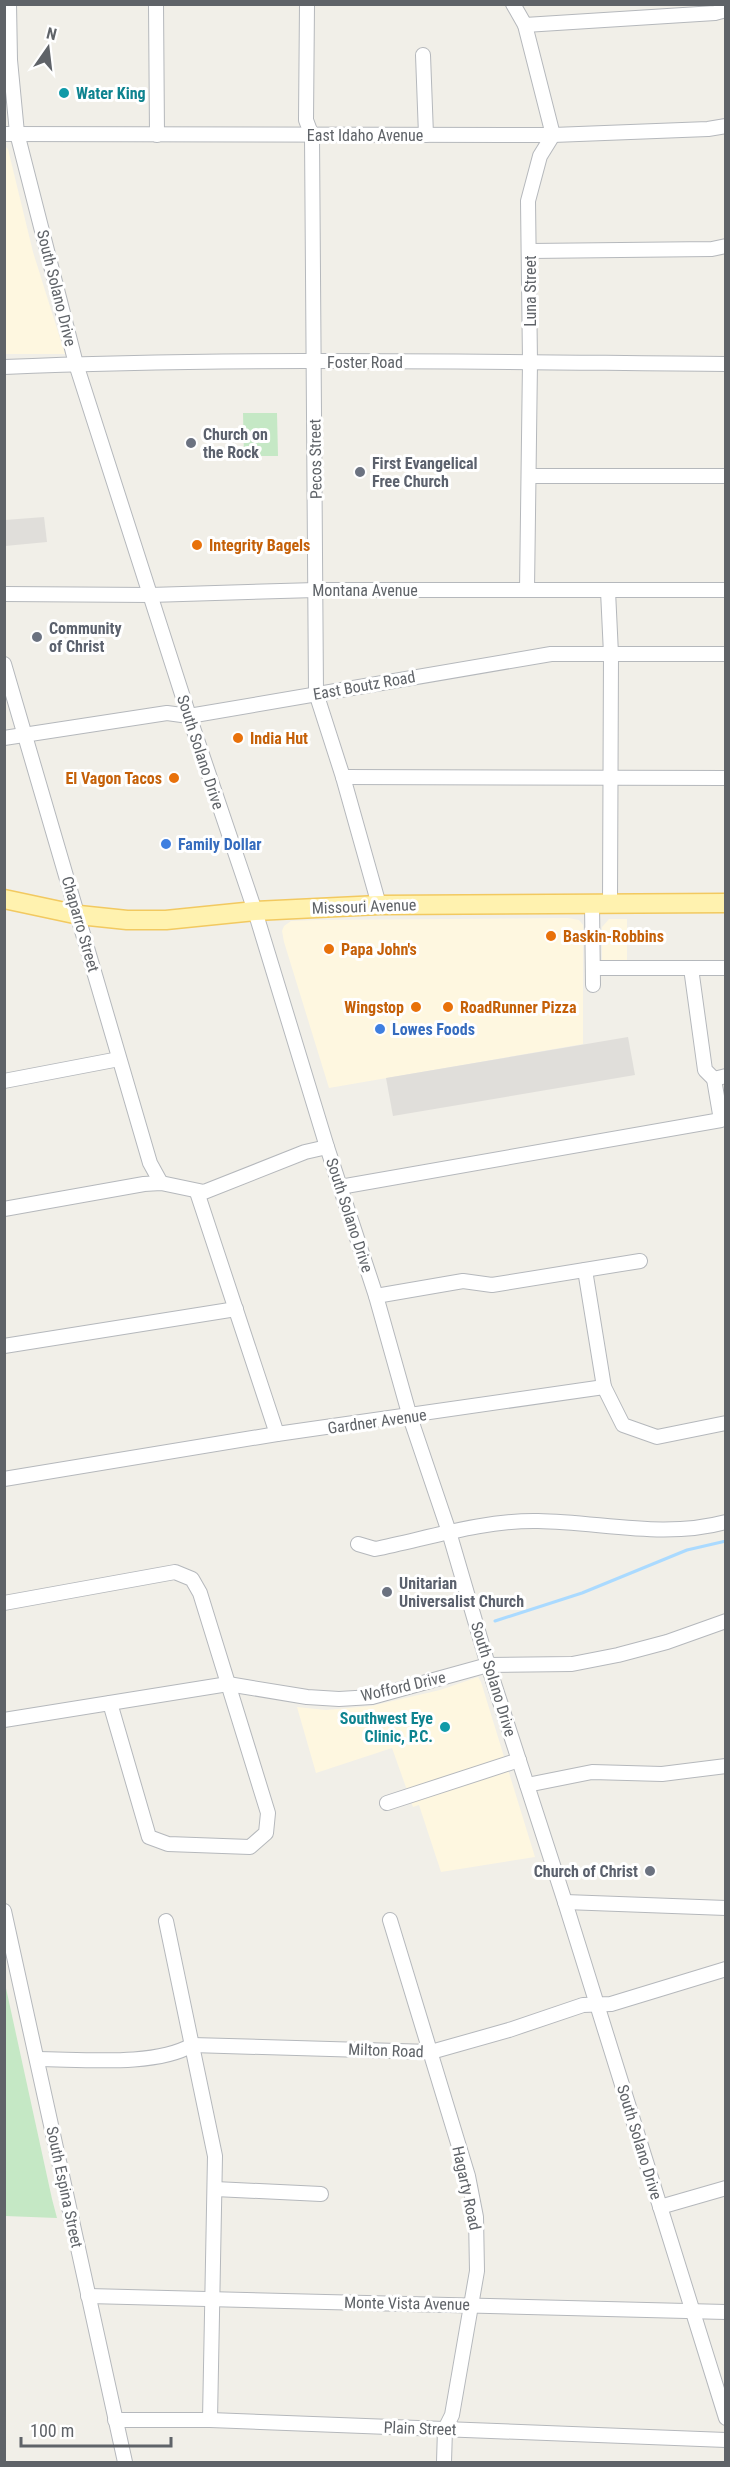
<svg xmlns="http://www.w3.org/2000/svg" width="730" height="2467" viewBox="0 0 730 2467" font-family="'Roboto Condensed',sans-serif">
	<rect width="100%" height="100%" fill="#f1efe8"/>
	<g fill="#fef7e0">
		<path d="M 4,145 L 8,149 L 33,252 L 65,354 L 5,354 Z"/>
		<path d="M 568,918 L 579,920 L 583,925 L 583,1044 L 329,1088 L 284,942 L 282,931 L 284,926 L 291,921 L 317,920 Z"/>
		<path d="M 609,919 L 627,919 L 627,962 L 602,961 L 602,927 Z"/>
		<path d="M 478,1677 L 481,1682 L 535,1857 L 441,1872 L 419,1805 L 413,1807 L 392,1748 L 316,1773 L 297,1707 L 326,1710 L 371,1706 L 440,1690 Z"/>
	</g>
	<g fill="#e0deda">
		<path d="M 44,517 L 47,542 L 5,546 L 5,520 Z"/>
		<path d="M 628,1037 L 635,1075 L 393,1116 L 386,1078 Z"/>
	</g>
	<g fill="#c5e8c5">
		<path d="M 243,413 L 277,413 L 278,456 L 244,456 Z"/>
		<path d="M 4,1979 L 52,2199 L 57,2218 L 5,2216 Z"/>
	</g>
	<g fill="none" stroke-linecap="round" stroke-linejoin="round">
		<path stroke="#aadaff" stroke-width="3" d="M 495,1621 L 582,1593 L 687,1550 L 726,1541"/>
		<defs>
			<g id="minor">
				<path d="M 9,4 L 10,60 L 17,133 L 76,364 L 189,716 L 255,911 L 327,1147 L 376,1296 L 410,1417 L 449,1532 L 488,1665 L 565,1902 L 726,2418"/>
				<path d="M 156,4 L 157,135"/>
				<path d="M 307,4 L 306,120 L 312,136 L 316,693 L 343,777 L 379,905"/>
				<path d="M 513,4 L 525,25 L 553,135 L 540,156 L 528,201 L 530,362 L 527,590"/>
				<path d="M 525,25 L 715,13 L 726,10"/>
				<path d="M 423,55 L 426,135"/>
				<path d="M 4,134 L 553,135 L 708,129 L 726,126"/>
				<path d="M 530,251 L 712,249 L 726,246"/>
				<path d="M 4,367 C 244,357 485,362 726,364"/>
				<path d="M 529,476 L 726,476"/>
				<path d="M 608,591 L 611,654 L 610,903"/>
				<path d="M 4,594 L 150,595 L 316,590 L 726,590"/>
				<path d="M 4,664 L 150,1163 L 161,1183"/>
				<path d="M 4,738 L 167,713 L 189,716 L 551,654 L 726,654"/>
				<path d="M 343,777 L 726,778"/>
				<path d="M 592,904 L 593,985"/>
				<path d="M 593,968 L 726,968"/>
				<path d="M 691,968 L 705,1070 L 714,1079"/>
				<path d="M 4,1081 L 119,1059"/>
				<path d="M 340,1187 L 721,1120 L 714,1079 L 726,1076"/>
				<path d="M 197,1192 L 277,1434"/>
				<path d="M 4,1209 L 144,1184 L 161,1183 L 204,1192 L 305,1152 L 327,1147"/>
				<path d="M 585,1270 L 604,1387"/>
				<path d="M 376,1296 L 463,1281 L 492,1285 L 640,1261"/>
				<path d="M 4,1346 L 236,1309"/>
				<path d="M 4,1479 L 277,1434 L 604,1387 L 623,1425 L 657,1437 L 726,1423"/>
				<path d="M 358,1544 L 375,1549 C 429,1538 483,1520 538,1521 C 602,1522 663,1539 726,1522"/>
				<path d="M 4,1603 L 175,1572 L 192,1579 L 200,1593 L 268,1813 L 266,1833 L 250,1847 L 168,1844 L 149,1837 L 110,1703"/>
				<path d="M 4,1720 L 228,1684 L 307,1697 L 339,1699 L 372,1697 L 488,1665 L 572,1664 L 618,1655 L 667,1642 L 726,1621"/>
				<path d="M 527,1785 L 592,1772 L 662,1774 L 726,1766"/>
				<path d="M 387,1803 L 519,1760"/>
				<path d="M 565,1902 L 726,1908"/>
				<path d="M 4,1911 L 125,2462"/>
				<path d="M 390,1920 L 468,2176 L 476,2217 L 477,2271 L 452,2415 L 445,2429 L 444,2462"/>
				<path d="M 166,1921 L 215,2156 L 210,2420"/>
				<path d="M 37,2059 C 81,2059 155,2067 192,2045 L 431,2052 L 509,2030 L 583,2005 L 611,2004 L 726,1969"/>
				<path d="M 215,2189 L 321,2194"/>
				<path d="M 660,2207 L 726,2188"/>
				<path d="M 88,2296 L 726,2312"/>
				<path d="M 115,2420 L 210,2420 L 726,2440"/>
			</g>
			<path id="major" d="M 4,899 L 79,915 L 127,920 L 166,920 L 255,911 L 379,905 L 726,903"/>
		</defs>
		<use href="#minor" stroke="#b5b8bc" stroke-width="16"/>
		<use href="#major" stroke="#f2c960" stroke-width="21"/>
		<use href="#minor" stroke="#fff" stroke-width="14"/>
		<use href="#major" stroke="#fff2af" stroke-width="18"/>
	</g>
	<g fill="#0f9aa8" stroke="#fff" stroke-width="2">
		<circle cx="64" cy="93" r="6"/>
		<circle cx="445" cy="1727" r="6"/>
	</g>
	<g fill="#6b7280" stroke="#fff" stroke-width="2">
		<circle cx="191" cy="443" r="6"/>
		<circle cx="360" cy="472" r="6"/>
		<circle cx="37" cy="637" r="6"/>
		<circle cx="387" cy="1592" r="6"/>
		<circle cx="650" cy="1871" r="6"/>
	</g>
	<g fill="#e8710a" stroke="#fff" stroke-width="2">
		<circle cx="197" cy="545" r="6"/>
		<circle cx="238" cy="738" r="6"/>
		<circle cx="174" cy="778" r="6"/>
		<circle cx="551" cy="936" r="6"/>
		<circle cx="329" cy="949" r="6"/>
		<circle cx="416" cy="1007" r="6"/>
		<circle cx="448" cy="1007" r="6"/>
	</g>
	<g fill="#3f7fe0" stroke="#fff" stroke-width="2">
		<circle cx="166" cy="844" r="6"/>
		<circle cx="380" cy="1029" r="6"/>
	</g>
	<g text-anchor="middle" stroke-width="6" stroke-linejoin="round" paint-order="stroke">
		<g font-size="16" font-weight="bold" fill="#0d838f" stroke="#fff" text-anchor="start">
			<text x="76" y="99">Water King</text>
			<text x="433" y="1724" text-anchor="end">Southwest Eye<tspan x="433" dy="18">Clinic, P.C.</tspan></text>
		</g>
		<g font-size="16" fill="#5f6368" stroke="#fff">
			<text x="365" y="141">East Idaho Avenue</text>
			<text transform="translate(57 288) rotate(76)" y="6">South Solano Drive</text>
			<text transform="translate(530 291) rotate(-90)" y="6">Luna Street</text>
			<text x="365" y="368">Foster Road</text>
			<text transform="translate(315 459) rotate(-91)" y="6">Pecos Street</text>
			<text x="365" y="596">Montana Avenue</text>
			<text transform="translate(364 685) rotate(-10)" y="6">East Boutz Road</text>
			<text transform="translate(201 752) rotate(72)" y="6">South Solano Drive</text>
			<text transform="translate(364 906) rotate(-2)" y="6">Missouri Avenue</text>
			<text transform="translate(81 924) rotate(74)" y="6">Chaparro Street</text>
			<text transform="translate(350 1215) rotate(72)" y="6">South Solano Drive</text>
			<text transform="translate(377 1421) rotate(-8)" y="6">Gardner Avenue</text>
			<text transform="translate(494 1679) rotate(73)" y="6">South Solano Drive</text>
			<text transform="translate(403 1686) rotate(-13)" y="6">Wofford Drive</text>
			<text transform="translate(386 2050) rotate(2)" y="6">Milton Road</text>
			<text transform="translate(640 2142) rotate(73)" y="6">South Solano Drive</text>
			<text transform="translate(65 2187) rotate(78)" y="6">South Espina Street</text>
			<text transform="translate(467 2188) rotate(78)" y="6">Hagarty Road</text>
			<text transform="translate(407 2303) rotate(1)" y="6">Monte Vista Avenue</text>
			<text transform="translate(420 2428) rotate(2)" y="6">Plain Street</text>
		</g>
		<g font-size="16" font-weight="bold" fill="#5b616d" stroke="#fff" text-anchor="start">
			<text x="203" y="440">Church on<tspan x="203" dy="18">the Rock</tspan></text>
			<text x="372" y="469">First Evangelical<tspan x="372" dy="18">Free Church</tspan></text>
			<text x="49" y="634">Community<tspan x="49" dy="18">of Christ</tspan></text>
			<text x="399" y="1589">Unitarian<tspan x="399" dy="18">Universalist Church</tspan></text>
			<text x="638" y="1877" text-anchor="end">Church of Christ</text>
		</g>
		<g font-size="16" font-weight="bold" fill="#c56008" stroke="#fff" text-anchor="start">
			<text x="209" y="551">Integrity Bagels</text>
			<text x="250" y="744">India Hut</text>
			<text x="162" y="784" text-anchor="end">El Vagon Tacos</text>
			<text x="563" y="942">Baskin-Robbins</text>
			<text x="341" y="955">Papa John's</text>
			<text x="404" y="1013" text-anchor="end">Wingstop</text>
			<text x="460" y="1013">RoadRunner Pizza</text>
		</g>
		<g font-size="16" font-weight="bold" fill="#366cbe" stroke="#fff" text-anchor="start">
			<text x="178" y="850">Family Dollar</text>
			<text x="392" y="1035">Lowes Foods</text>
		</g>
	</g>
	<rect width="730" height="2467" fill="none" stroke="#5f6368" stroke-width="12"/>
	<g transform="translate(48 48) rotate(14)" stroke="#ffffff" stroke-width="4.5" paint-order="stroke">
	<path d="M0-4.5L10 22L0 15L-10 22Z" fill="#5f6368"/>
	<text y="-9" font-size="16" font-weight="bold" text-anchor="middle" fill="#5f6368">N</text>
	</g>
	<path d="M21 2437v9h150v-9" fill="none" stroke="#5f6368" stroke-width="3"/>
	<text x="30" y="2437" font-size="18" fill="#5f6368" stroke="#ffffff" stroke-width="4.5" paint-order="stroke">100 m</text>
</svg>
